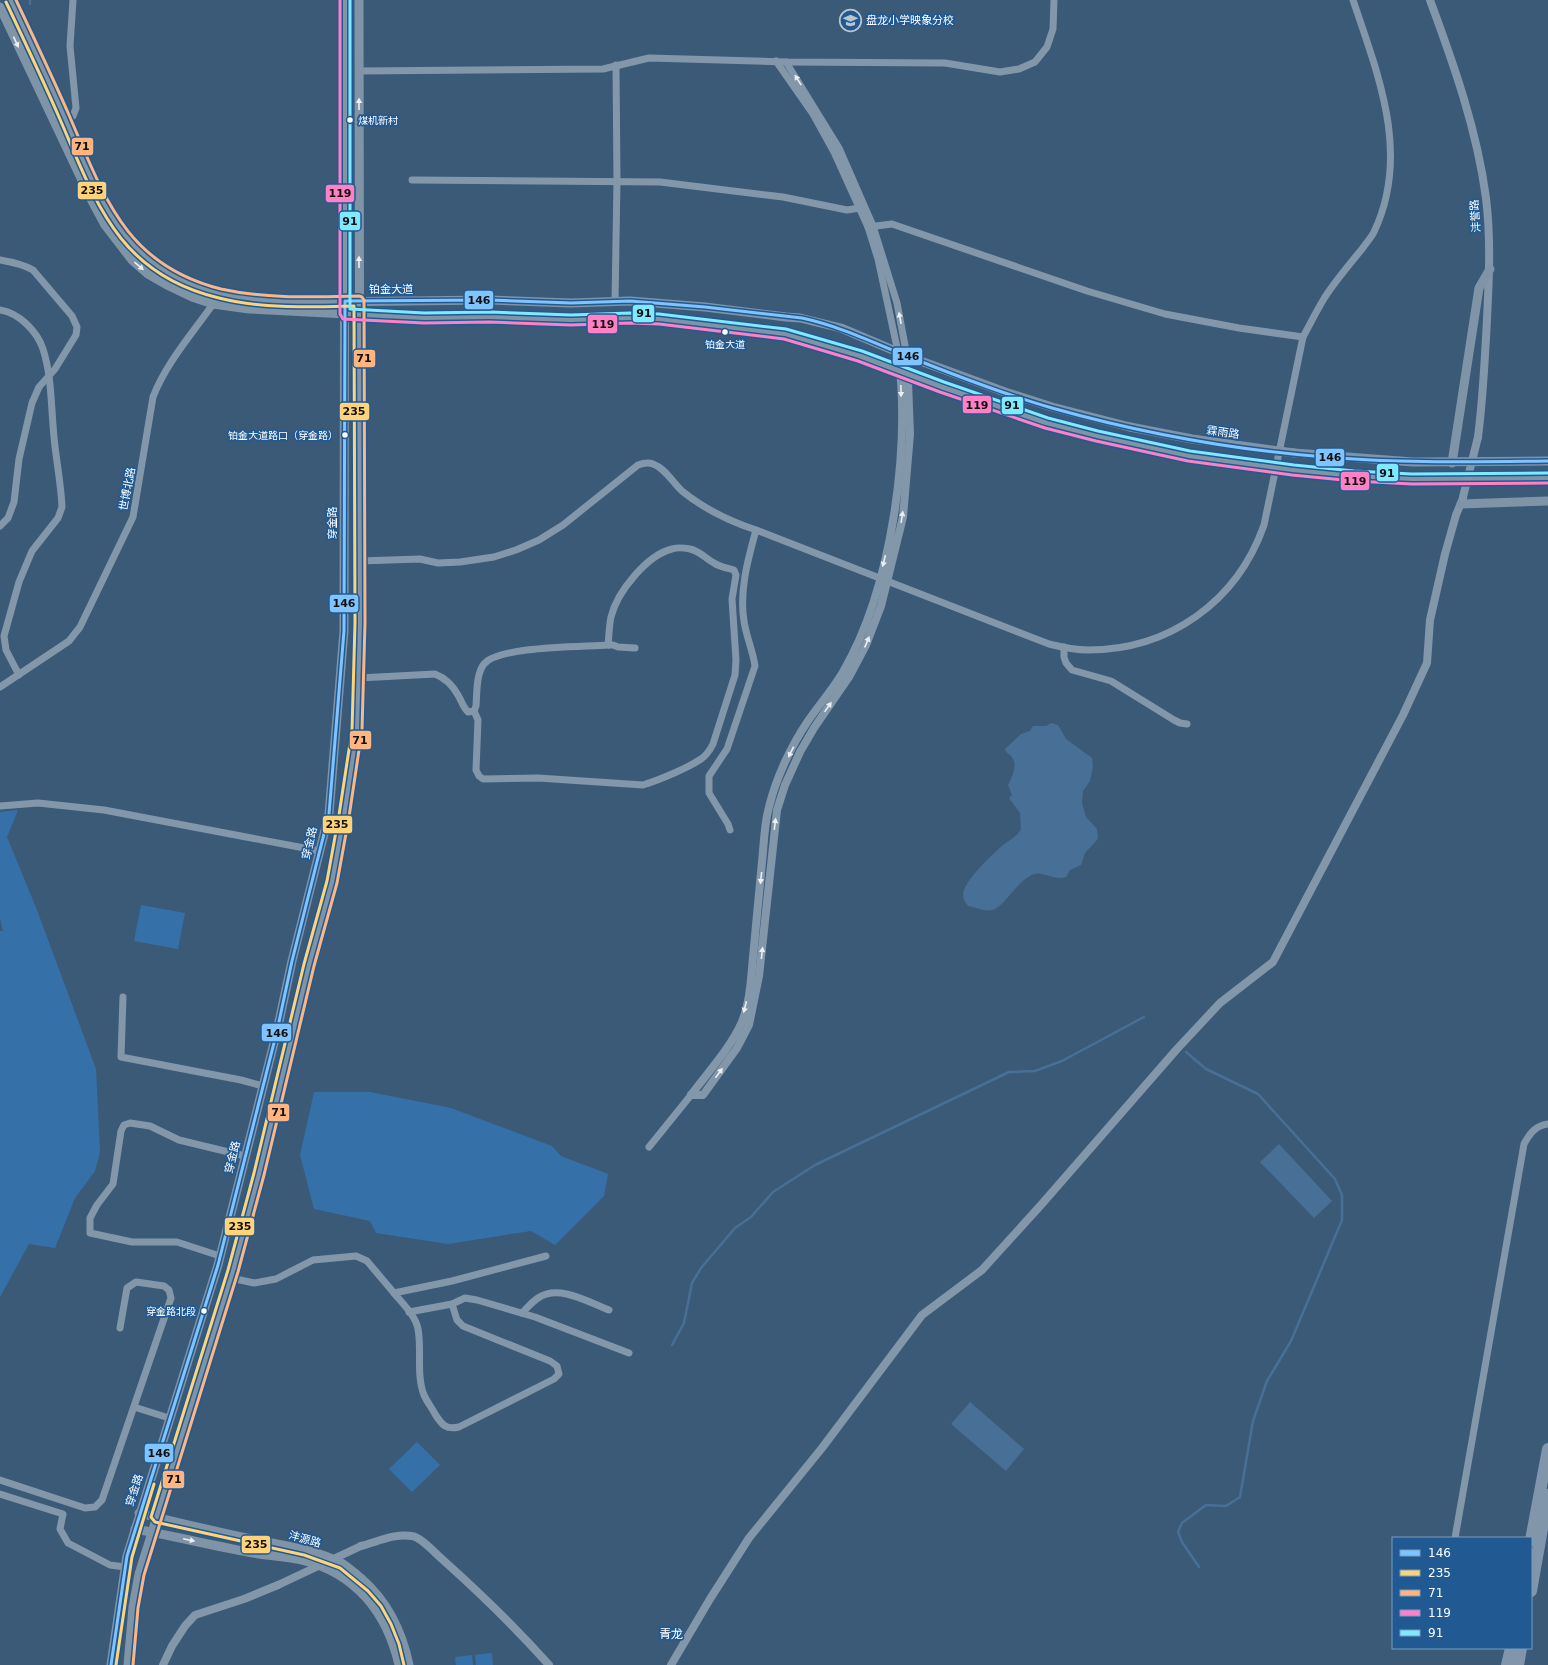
<svg xmlns="http://www.w3.org/2000/svg" width="1548" height="1665" viewBox="0 0 1548 1665" font-family="'DejaVu Sans','Noto Sans SC',sans-serif">
	<rect width="100%" height="100%" fill="#3b5a78"/>
	<g fill="#3670a8">
		<path d="M 18,810 L 7,837 L 37,910 L 96,1069 L 100,1152 L 95,1171 L 75,1198 L 55,1248 L 29,1244 L 0,1297 L 0,931 L 3,931 L 0,919 L 0,812 Z"/>
		<path d="M 141,905 L 185,913 L 178,949 L 134,941 Z"/>
		<path d="M 314,1092 L 370,1092 L 451,1108 L 552,1146 L 561,1156 L 608,1174 L 604,1196 L 555,1245 L 531,1231 L 448,1244 L 376,1233 L 370,1221 L 314,1209 L 300,1155 Z"/>
		<path d="M 417,1442 L 440,1465 L 412,1492 L 389,1469 Z"/>
		<path d="M 492,1653 L 493,1665 L 476,1665 L 475,1655 Z"/>
		<path d="M 472,1655 L 473,1665 L 456,1665 L 455,1657 Z"/>
	</g>
	<g fill="#486f95">
		<path d="M 1051,723 L 1058,725 L 1066,739 L 1092,758 L 1093,766 L 1090,781 L 1083,791 L 1082,803 L 1086,817 L 1097,829 L 1098,837 L 1097,840 L 1085,853 L 1081,865 L 1070,870 L 1066,877 C 1054,881 1043,871 1034,874 C 1016,881 1004,908 992,910 C 984,912 976,907 968,906 C 966,903 963,899 963,895 C 964,880 992,855 1003,845 C 1010,839 1016,838 1021,829 L 1020,813 L 1009,798 L 1012,795 L 1008,785 C 1012,778 1017,766 1013,759 C 1011,754 1006,754 1005,749 L 1021,734 L 1030,731 L 1033,726 L 1046,726 Z"/>
		<path d="M 1279,1144 L 1332,1201 L 1314,1218 L 1260,1162 Z"/>
		<path d="M 970,1402 L 1024,1449 L 1006,1471 L 951,1424 Z"/>
	</g>
	<g fill="none" stroke-linecap="round" stroke-linejoin="round">
		<g stroke="#486f95" stroke-width="2.5">
			<path d="M 30,0 L 30,4"/>
			<path d="M 1186,1052 L 1206,1069 L 1258,1094 L 1335,1179 L 1342,1195 L 1342,1220 L 1291,1341 L 1267,1381 L 1253,1421 L 1240,1497 L 1226,1506 L 1206,1505 L 1182,1523 L 1178,1532 L 1182,1542 L 1199,1567"/>
			<path d="M 672,1345 L 684,1323 L 692,1283 L 701,1268 L 735,1228 L 751,1217 L 773,1192 L 815,1165 L 1009,1072 L 1035,1071 L 1062,1061 L 1144,1017"/>
		</g>
		<g stroke="#8397ab" stroke-width="7">
			<path d="M 776,61 L 813,114 L 834,152 L 868,227 L 878,259 L 898,352"/>
			<path d="M 786,62 L 839,148 L 873,226 L 897,303 L 907,356"/>
			<path d="M 359,71 L 603,69 L 649,58 L 786,62 L 945,63 L 1000,72 L 1019,69 L 1035,62 L 1047,47 L 1053,29 L 1054,0"/>
			<path d="M 67,121 L 73,116 L 76,108 L 70,46 L 73,0"/>
			<path d="M 412,180 L 660,182 L 783,197 L 847,210 L 860,208"/>
			<path d="M 868,227 L 892,224 L 1087,291 L 1165,314 L 1239,328 L 1303,337 C 1310,324 1317,310 1325,297 C 1336,280 1349,265 1362,249 C 1366,243 1371,238 1374,232 C 1411,154 1378,75 1353,0"/>
			<path d="M 0,260 C 12,262 22,264 33,270 L 72,316 L 77,327 L 76,335 L 55,369 L 39,387 L 32,403 L 19,459 L 14,502 L 8,518 L 0,526"/>
			<path d="M 615,302 L 617,181 L 616,65"/>
			<path d="M 0,310 C 19,313 37,331 43,349 C 52,377 51,408 54,437 C 56,460 61,483 62,507 L 58,518 L 32,551 L 19,582 L 4,636 L 6,650 L 19,675"/>
			<path d="M 360,561 L 420,559 L 438,563 L 460,562 L 494,557 L 516,550 L 539,540 L 563,525 L 638,465 C 643,463 648,462 653,464 C 665,468 673,483 682,491 C 704,509 729,521 756,530 L 1049,644 C 1061,647 1075,650 1088,650 C 1169,650 1237,602 1264,525 L 1303,337"/>
			<path d="M 1064,647 L 1064,657 L 1066,663 L 1072,670 L 1111,681 L 1174,720 L 1180,723 L 1187,724"/>
			<path d="M 359,678 L 435,674 C 445,678 453,686 458,695 C 462,702 463,707 468,712 L 474,711 L 476,706 C 477,694 476,674 484,664 C 498,646 583,647 608,645 L 613,645 L 618,647 L 635,648"/>
			<path d="M 0,687 L 69,641 L 80,627 L 133,517 L 153,397 C 166,363 192,334 213,304"/>
			<path d="M 474,711 L 478,720 L 476,770 L 479,776 L 483,779 L 538,778 L 643,785 C 659,780 688,768 701,759 C 707,755 710,750 713,744 L 735,675 L 736,660 L 732,599 L 736,575 L 734,570 C 727,568 720,567 714,563 C 706,559 700,551 690,549 C 685,548 678,547 672,549 C 647,555 617,592 611,617 C 609,626 609,636 608,645"/>
			<path d="M 0,806 L 38,803 L 104,810 L 320,851"/>
			<path d="M 730,830 L 728,824 L 709,793 L 709,776 L 727,749 L 755,666 C 753,651 746,636 744,621 C 739,591 748,559 756,530"/>
			<path d="M 123,997 L 121,1057 L 241,1080 L 263,1086"/>
			<path d="M 649,1147 L 691,1095"/>
			<path d="M 220,1256 L 177,1242 L 132,1242 L 90,1233 L 90,1218 L 97,1205 L 113,1184 L 121,1131 L 124,1125 L 130,1123 L 150,1126 L 179,1140 L 245,1156"/>
			<path d="M 231,1278 L 254,1283 L 276,1279 L 313,1260 L 356,1256 L 367,1261 L 394,1293 L 452,1281 L 546,1256"/>
			<path d="M 394,1293 C 402,1303 416,1316 418,1329 C 422,1350 416,1375 424,1395 C 427,1402 432,1408 435,1414 C 442,1425 446,1430 459,1427 L 554,1379 L 559,1374 L 557,1366 L 550,1361 L 463,1326 L 457,1320 L 452,1304"/>
			<path d="M 409,1312 L 452,1304 L 465,1298 L 477,1300 L 535,1317 L 629,1353"/>
			<path d="M 522,1313 C 527,1308 532,1302 538,1298 C 559,1284 588,1302 609,1310"/>
			<path d="M 134,1407 L 169,1418"/>
			<path d="M 0,1480 L 85,1508 L 95,1507 L 102,1500 L 171,1298 L 169,1290 L 164,1286 L 136,1282 L 127,1288 L 120,1328"/>
			<path d="M 0,1494 L 63,1514 L 60,1529 L 68,1543 L 110,1565 L 125,1567"/>
			<path d="M 1455,1538 L 1524,1144 C 1530,1133 1535,1126 1548,1124"/>
		</g>
		<g stroke="#8397ab" stroke-width="8">
			<path d="M 1430,0 C 1454,65 1477,130 1486,198 C 1491,238 1489,279 1487,319 C 1485,359 1483,398 1478,437"/>
			<path d="M 691,1095 L 703,1095 L 737,1048 L 749,1025 L 759,976 L 777,810 L 785,785 L 800,752 L 814,728 L 849,677 L 866,645 L 881,606 L 903,517 L 910,434 L 907,356"/>
			<path d="M 691,1095 C 708,1072 729,1050 741,1024 C 750,1004 751,979 753,957 C 756,926 759,894 762,862 C 764,844 764,825 769,807 C 776,778 791,746 808,721 C 819,705 833,689 843,672 C 892,588 911,448 898,352"/>
			<path d="M 361,1546 C 377,1542 395,1533 412,1536 C 421,1537 436,1554 443,1560 C 480,1593 516,1628 549,1665"/>
			<path d="M 163,1665 L 172,1646 L 185,1626 L 195,1615 L 244,1599 L 278,1585"/>
			<path d="M 671,1665 L 710,1599 L 749,1538 L 822,1448 L 922,1315 L 982,1270 L 1041,1205 L 1177,1049 L 1220,1003 L 1273,962 L 1403,715 L 1427,663 L 1430,620 L 1445,554 L 1456,515 L 1463,498"/>
		</g>
		<g stroke="#7f94a7" stroke-width="9">
			<path d="M 10,0 L 57,98 L 101,199 L 113,219 L 137,250 L 175,277 L 196,286 L 231,296 L 251,299 L 323,302 L 490,300 L 571,303 L 630,301 L 705,307 L 786,317 L 800,318 L 841,328 L 907,356 L 1005,392 L 1052,407 L 1130,427"/>
			<path d="M 0,7 L 90,197 L 105,225 L 132,260 L 148,274 L 169,286 L 192,297 L 213,304 L 249,309 L 424,318 L 490,317 L 571,320 L 630,318 L 659,319 L 785,334 L 860,356 L 942,387 L 1047,423 L 1127,443"/>
			<path d="M 1294,453 L 1413,462 L 1548,461"/>
			<path d="M 1452,463 L 1479,288 L 1490,269"/>
			<path d="M 1293,470 L 1412,479 L 1548,478"/>
			<path d="M 1461,504 L 1548,501"/>
			<path d="M 139,1513 C 175,1522 210,1530 246,1538 C 276,1544 316,1549 343,1564 C 349,1568 356,1574 362,1579 C 388,1602 402,1631 409,1665"/>
			<path d="M 135,1529 C 173,1536 210,1545 248,1552 C 266,1556 284,1556 302,1560 C 356,1573 387,1613 399,1665"/>
			<path d="M 111,1665 L 127,1556 L 218,1265 L 277,1031 L 292,961 L 329,814 L 344,631 L 345,0"/>
			<path d="M 128,1665 L 133,1607 L 139,1574 L 226,1297 L 259,1174 L 309,965 L 332,882 L 344,816 L 357,730 L 360,623 L 359,0"/>
		</g>
		<g stroke="#8296ab" stroke-width="12">
			<path d="M 1531,1540 L 1548,1449"/>
			<path d="M 1531,1591 L 1548,1495"/>
			<path d="M 1507,1665 L 1511,1648"/>
			<path d="M 1518,1665 L 1521,1648"/>
		</g>
		<g stroke="#8397ab" stroke-width="8">
			<path d="M 1463,497 L 1478,437"/>
			<path d="M 278,1585 L 361,1546"/>
		</g>
		<g stroke="#7f94a7" stroke-width="9">
			<path d="M 1130,427 L 1192,439 L 1294,453"/>
			<path d="M 1127,443 L 1189,456 L 1293,470"/>
		</g>
		<defs>
			<path id="bus-1" d="M 111,1665 L 127,1556 L 218,1265 L 277,1031 L 292,961 L 329,814 L 344,631 L 345,301 L 490,300 L 571,303 L 630,301 L 705,307 L 802,318 C 839,326 872,342 907,356 C 954,375 1003,394 1052,408 C 1155,437 1264,455 1371,460 C 1430,463 1489,462 1548,461"/>
			<g id="bus-2">
				<path d="M 6,2 C 24,40 42,78 59,117 C 96,202 118,274 219,298 C 263,309 309,307 354,306 L 355,623 L 352,730 L 339,815 L 327,881 L 304,964 L 254,1173 L 228,1270 L 151,1517 L 155,1522 L 304,1555 L 340,1568 L 368,1591 L 381,1606 L 391,1624 L 399,1644 L 404,1665"/>
				<path d="M 116,1665 L 132,1557 L 154,1484"/>
			</g>
			<path id="bus-3" d="M 16,0 C 34,38 52,76 69,115 C 104,196 125,265 221,289 C 266,299 313,297 359,296 L 362,297 L 364,300 L 365,623 L 362,730 L 349,817 L 337,883 L 314,966 L 264,1175 L 238,1272 L 144,1575 L 138,1608 L 133,1665"/>
			<path id="bus-4" d="M 340,0 L 340,314 L 343,319 L 424,323 L 490,322 L 571,325 L 630,323 L 659,324 L 784,339 L 858,361 L 940,392 L 1045,428 L 1096,441 L 1188,461 L 1292,475 L 1354,481 L 1412,484 L 1548,483"/>
			<path id="bus-5" d="M 350,0 L 350,309 L 424,313 L 490,312 L 571,315 L 630,313 L 659,314 L 786,329 L 862,351 L 944,382 L 1048,418 L 1098,431 L 1190,451 L 1294,465 L 1354,471 L 1412,474 L 1548,473"/>
		</defs>
		<use href="#bus-1" stroke="#215a92" stroke-width="6"/>
		<use href="#bus-2" stroke="#215a92" stroke-width="6"/>
		<use href="#bus-3" stroke="#215a92" stroke-width="6"/>
		<use href="#bus-4" stroke="#215a92" stroke-width="6"/>
		<use href="#bus-5" stroke="#215a92" stroke-width="6"/>
		<use href="#bus-1" stroke="#80c4ff" stroke-width="3"/>
		<use href="#bus-2" stroke="#ffd37a" stroke-width="3"/>
		<use href="#bus-3" stroke="#ffb580" stroke-width="3"/>
		<use href="#bus-4" stroke="#ff80c5" stroke-width="3"/>
		<use href="#bus-5" stroke="#80e8ff" stroke-width="3"/>
	</g>
	<defs><path id="oneway-solid" d="M-6-.8H1V-3.2L6.5 0L1 3.2V.8H-6Z"/></defs>
	<g fill="#eceff2">
		<use href="#oneway-solid" transform="translate(16 42) rotate(65)"/>
		<use href="#oneway-solid" transform="translate(798 80) rotate(-122)"/>
		<use href="#oneway-solid" transform="translate(359 104) rotate(-90)"/>
		<use href="#oneway-solid" transform="translate(359 262) rotate(-90)"/>
		<use href="#oneway-solid" transform="translate(139 266) rotate(41)"/>
		<use href="#oneway-solid" transform="translate(900 318) rotate(-101)"/>
		<use href="#oneway-solid" transform="translate(901 391) rotate(89)"/>
		<use href="#oneway-solid" transform="translate(902 517) rotate(-81)"/>
		<use href="#oneway-solid" transform="translate(884 561) rotate(104)"/>
		<use href="#oneway-solid" transform="translate(867 642) rotate(-67)"/>
		<use href="#oneway-solid" transform="translate(828 707) rotate(-55)"/>
		<use href="#oneway-solid" transform="translate(791 752) rotate(116)"/>
		<use href="#oneway-solid" transform="translate(775 824) rotate(-83)"/>
		<use href="#oneway-solid" transform="translate(761 878) rotate(96)"/>
		<use href="#oneway-solid" transform="translate(762 953) rotate(-84)"/>
		<use href="#oneway-solid" transform="translate(745 1007) rotate(104)"/>
		<use href="#oneway-solid" transform="translate(719 1073) rotate(-54)"/>
		<use href="#oneway-solid" transform="translate(189 1540) rotate(12)"/>
	</g>
	<defs>
		<symbol id="school-ring" viewBox="-11 -11 22 22"><circle r="9.5" fill="#215a92" stroke="#bac5d0" stroke-width="1.5"/><path d="M0-5L7-2L0 1L-7-2ZM-4 1L0 2.5L4 1V4Q0 6-4 4Z" fill="#bac5d0"/></symbol>
	</defs>
	<g fill-rule="evenodd">
		<use href="#school-ring" x="838" y="8" width="25" height="25"/>
	</g>
	<g fill="#fff" stroke="#215a92" stroke-width="1.5">
		<circle cx="350" cy="120" r="3.5"/>
		<circle cx="725" cy="332" r="3.5"/>
		<circle cx="345" cy="435" r="3.5"/>
		<circle cx="204" cy="1311" r="3.5"/>
	</g>
	<g text-anchor="middle" stroke-width="3.5" stroke-linejoin="round" paint-order="stroke">
		<g font-size="10" fill="#fff" stroke="#215a92" text-anchor="end">
			<text x="358" y="124" text-anchor="start">煤机新村</text>
			<text x="725" y="348" text-anchor="middle">铂金大道</text>
			<text x="338" y="439">铂金大道路口（穿金路）</text>
			<text x="196" y="1315">穿金路北段</text>
		</g>
		<g font-size="11" fill="#fff" stroke="#215a92" text-anchor="start">
			<text x="866" y="24">盘龙小学映象分校</text>
		</g>
		<g font-size="11" fill="#fff" stroke="#215a92">
			<text transform="translate(1475 216) rotate(-94)" y="4">沣誉路</text>
			<text x="391" y="293">铂金大道</text>
			<text transform="translate(1223 432) rotate(8)" y="4">霖雨路</text>
			<text transform="translate(127 489) rotate(-79)" y="4">世博北路</text>
			<text transform="translate(332 523) rotate(-90)" y="4">穿金路</text>
			<text transform="translate(309 843) rotate(-77)" y="4">穿金路</text>
			<text transform="translate(232 1157) rotate(-76)" y="4">穿金路</text>
			<text transform="translate(134 1490) rotate(-72)" y="4">穿金路</text>
			<text transform="translate(305 1539) rotate(16)" y="4">沣源路</text>
		</g>
		<g font-size="12" fill="#fff" stroke="#215a92">
			<text x="671" y="1638">青龙</text>
		</g>
	</g>
	<g stroke="#215a92" stroke-width="1.5">
		<rect x="71" y="137" width="23" height="19" rx="4" fill="#ffb580"/>
		<rect x="77" y="181" width="30" height="19" rx="4" fill="#ffd37a"/>
		<rect x="325" y="184" width="30" height="19" rx="4" fill="#ff80c5"/>
		<rect x="339" y="211" width="22" height="20" rx="4" fill="#80e8ff"/>
		<rect x="464" y="290" width="30" height="20" rx="4" fill="#80c4ff"/>
		<rect x="632" y="304" width="23" height="19" rx="4" fill="#80e8ff"/>
		<rect x="587" y="314" width="31" height="20" rx="4" fill="#ff80c5"/>
		<rect x="892" y="347" width="31" height="19" rx="4" fill="#80c4ff"/>
		<rect x="353" y="349" width="23" height="19" rx="4" fill="#ffb580"/>
		<rect x="962" y="395" width="30" height="19" rx="4" fill="#ff80c5"/>
		<rect x="1001" y="396" width="23" height="19" rx="4" fill="#80e8ff"/>
		<rect x="339" y="402" width="31" height="19" rx="4" fill="#ffd37a"/>
		<rect x="1315" y="448" width="30" height="19" rx="4" fill="#80c4ff"/>
		<rect x="1376" y="463" width="23" height="19" rx="4" fill="#80e8ff"/>
		<rect x="1340" y="471" width="30" height="20" rx="4" fill="#ff80c5"/>
		<rect x="329" y="594" width="30" height="19" rx="4" fill="#80c4ff"/>
		<rect x="349" y="730" width="23" height="20" rx="4" fill="#ffb580"/>
		<rect x="322" y="815" width="31" height="19" rx="4" fill="#ffd37a"/>
		<rect x="261" y="1023" width="31" height="19" rx="4" fill="#80c4ff"/>
		<rect x="267" y="1103" width="23" height="19" rx="4" fill="#ffb580"/>
		<rect x="224" y="1217" width="31" height="19" rx="4" fill="#ffd37a"/>
		<rect x="144" y="1443" width="30" height="20" rx="4" fill="#80c4ff"/>
		<rect x="162" y="1470" width="23" height="19" rx="4" fill="#ffb580"/>
		<rect x="241" y="1535" width="30" height="19" rx="4" fill="#ffd37a"/>
	</g>
	<g font-size="11" text-anchor="middle" font-weight="bold" fill="#111">
		<text x="82" y="150">71</text>
		<text x="92" y="194">235</text>
		<text x="340" y="197">119</text>
		<text x="350" y="225">91</text>
		<text x="479" y="304">146</text>
		<text x="644" y="317">91</text>
		<text x="603" y="328">119</text>
		<text x="908" y="360">146</text>
		<text x="364" y="362">71</text>
		<text x="977" y="409">119</text>
		<text x="1012" y="409">91</text>
		<text x="354" y="415">235</text>
		<text x="1330" y="461">146</text>
		<text x="1387" y="477">91</text>
		<text x="1355" y="485">119</text>
		<text x="344" y="607">146</text>
		<text x="360" y="744">71</text>
		<text x="337" y="828">235</text>
		<text x="277" y="1037">146</text>
		<text x="279" y="1116">71</text>
		<text x="240" y="1230">235</text>
		<text x="159" y="1457">146</text>
		<text x="174" y="1483">71</text>
		<text x="256" y="1548">235</text>
	</g>
	<rect x="1392" y="1537" width="140" height="112" fill="#215a92" stroke="#7a9cbe"/>
	<rect x="1400" y="1550" width="20" height="6" fill="#80c4ff" stroke="#7a9cbe"/>
	<text x="1428" y="1557" font-size="12" fill="#ffffff">146</text>
	<rect x="1400" y="1570" width="20" height="6" fill="#ffd37a" stroke="#7a9cbe"/>
	<text x="1428" y="1577" font-size="12" fill="#ffffff">235</text>
	<rect x="1400" y="1590" width="20" height="6" fill="#ffb580" stroke="#7a9cbe"/>
	<text x="1428" y="1597" font-size="12" fill="#ffffff">71</text>
	<rect x="1400" y="1610" width="20" height="6" fill="#ff80c5" stroke="#7a9cbe"/>
	<text x="1428" y="1617" font-size="12" fill="#ffffff">119</text>
	<rect x="1400" y="1630" width="20" height="6" fill="#80e8ff" stroke="#7a9cbe"/>
	<text x="1428" y="1637" font-size="12" fill="#ffffff">91</text>
</svg>
